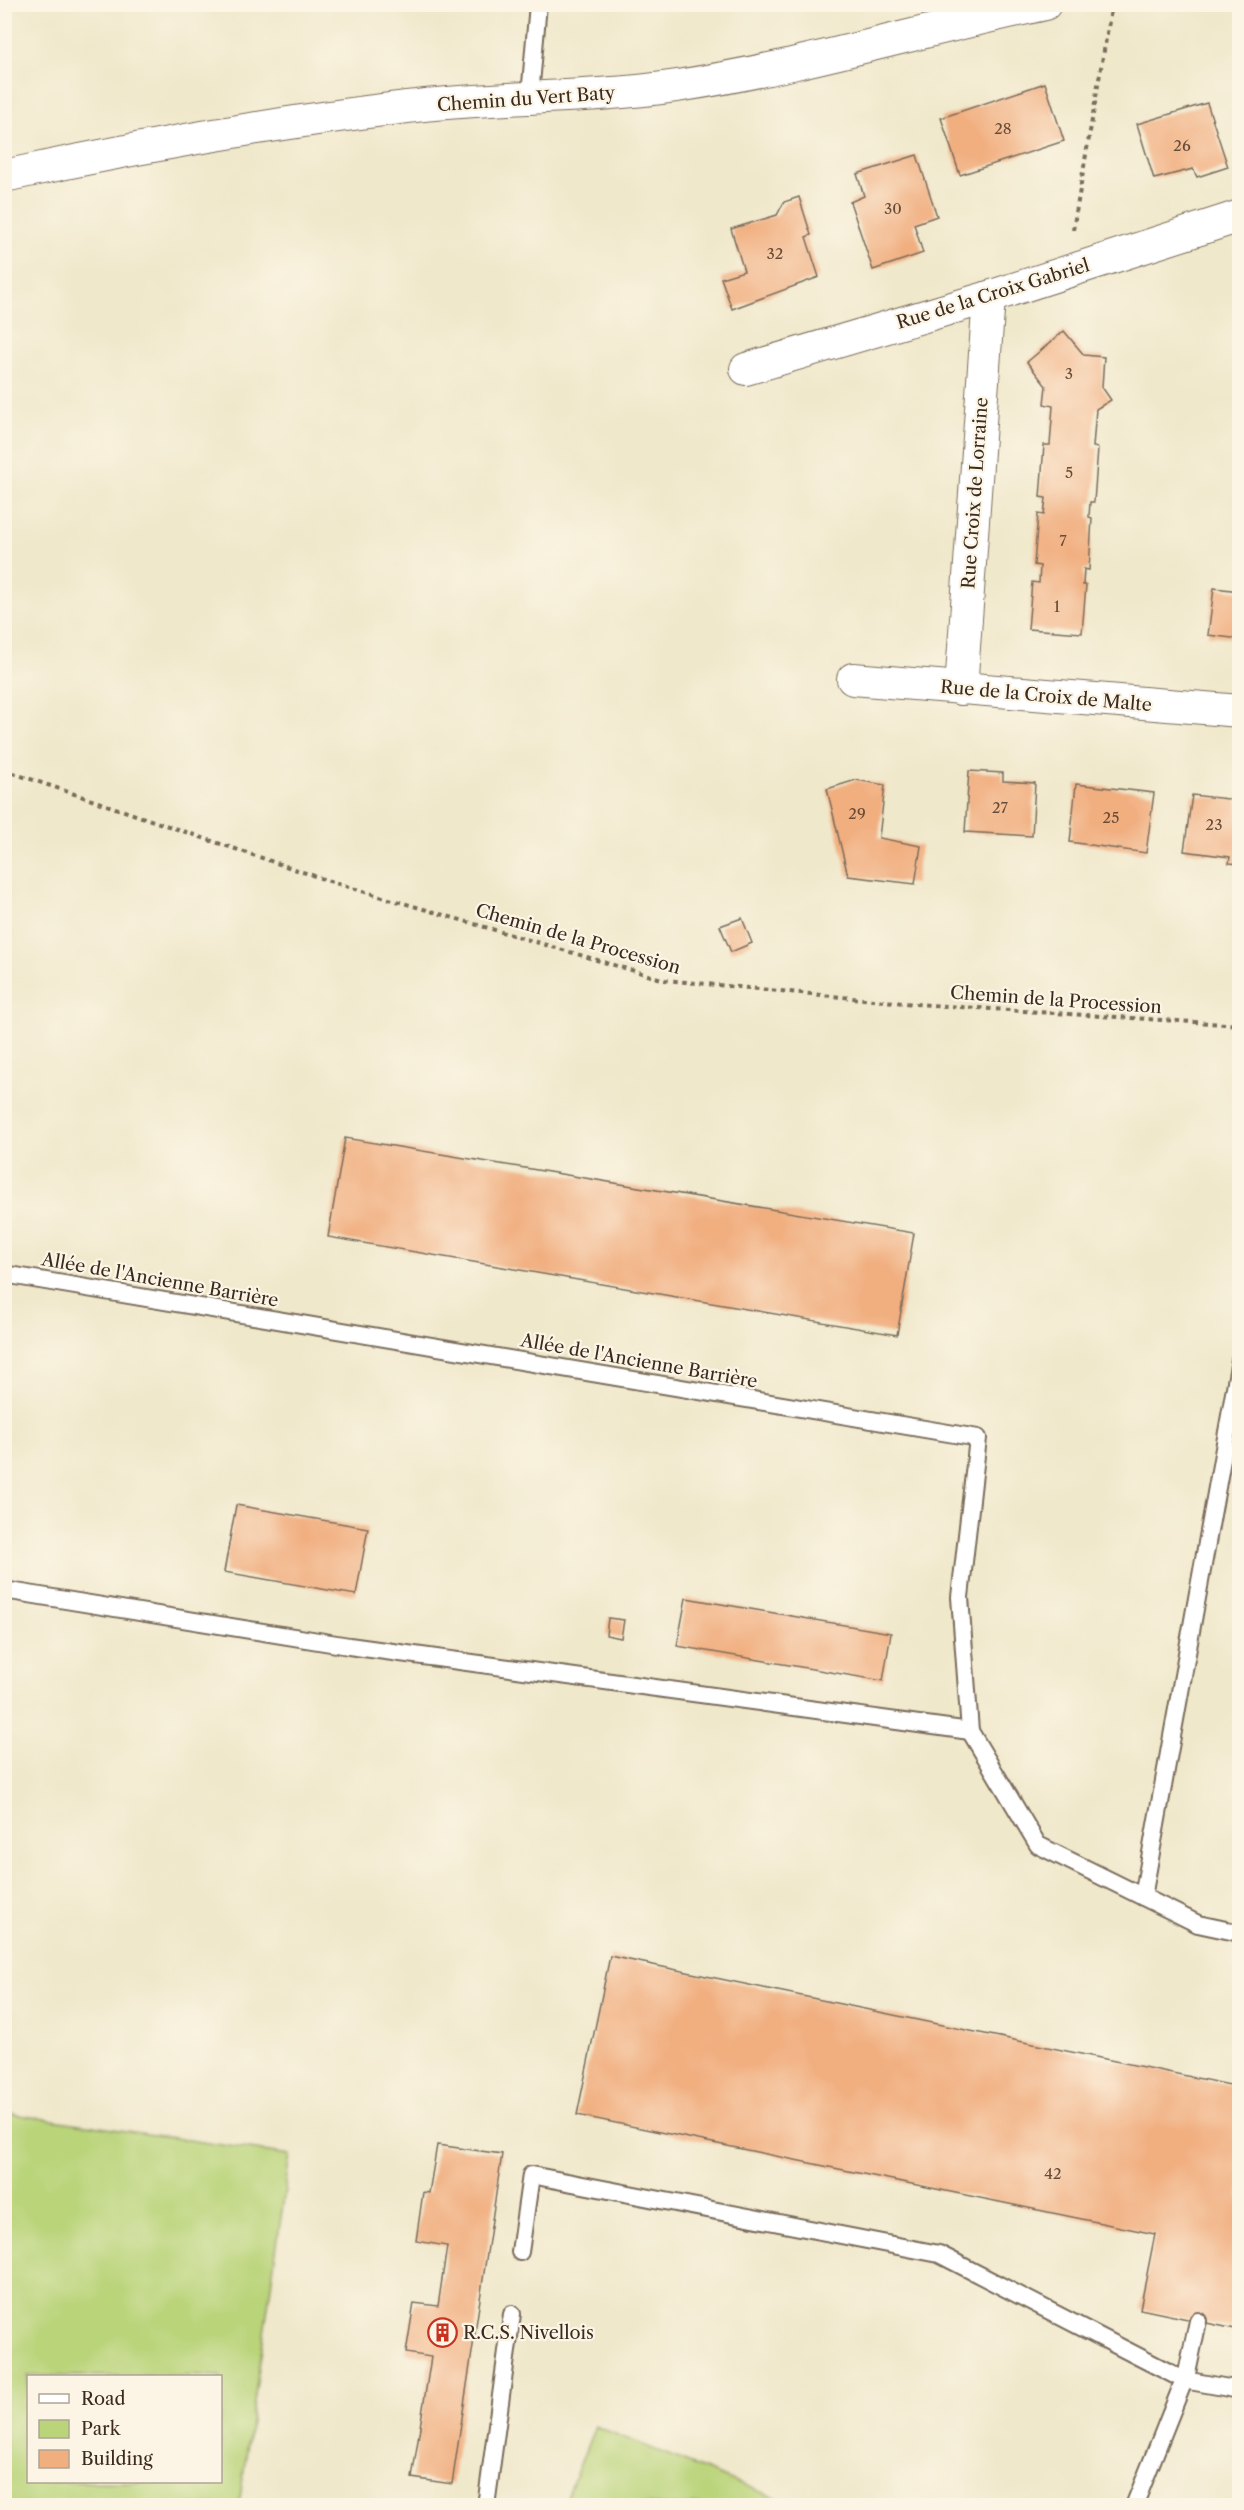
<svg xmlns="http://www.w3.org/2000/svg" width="1244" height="2510" viewBox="0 0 1244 2510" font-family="'Libre Caslon Text',serif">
	<rect width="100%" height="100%" fill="#fcf5e5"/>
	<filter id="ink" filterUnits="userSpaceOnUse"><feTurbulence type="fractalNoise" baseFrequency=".0167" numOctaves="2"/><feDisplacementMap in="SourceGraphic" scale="12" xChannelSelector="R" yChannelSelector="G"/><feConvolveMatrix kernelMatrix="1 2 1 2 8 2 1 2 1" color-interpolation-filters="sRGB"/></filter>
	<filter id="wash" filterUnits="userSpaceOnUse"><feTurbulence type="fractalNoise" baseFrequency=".008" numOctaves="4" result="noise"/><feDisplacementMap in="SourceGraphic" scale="24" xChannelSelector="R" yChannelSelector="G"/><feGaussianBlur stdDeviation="1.35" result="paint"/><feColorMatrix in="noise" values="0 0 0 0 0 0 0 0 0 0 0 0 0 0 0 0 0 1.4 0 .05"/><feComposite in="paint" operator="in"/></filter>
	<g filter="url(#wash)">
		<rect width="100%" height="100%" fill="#f0e8cb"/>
		<g fill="#bad47a" stroke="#7a7f4c" stroke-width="1.5" fill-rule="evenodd">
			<path d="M 5,2113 L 290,2155 L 239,2505 L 5,2505 ZM 28,2376 L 220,2376 L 220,2482 L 28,2482 Z"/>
			<path d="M 595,2426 L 795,2505 L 564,2505 Z"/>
		</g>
		<g id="blocks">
			<g fill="#f1af80">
				<path d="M 1045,83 L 1064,141 L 960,175 L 941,118 Z"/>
				<path d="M 1207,103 L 1228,167 L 1197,177 L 1193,169 L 1154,179 L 1137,124 Z"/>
				<path d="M 917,155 L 937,216 L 914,224 L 923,253 L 873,270 L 850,202 L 864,196 L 857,174 Z"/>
				<path d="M 799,197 L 811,235 L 806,237 L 819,277 L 732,309 L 721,278 L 744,271 L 731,229 L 777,215 L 784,202 Z"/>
				<path d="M 1064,331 L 1084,355 L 1104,357 L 1102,387 L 1111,400 L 1096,409 L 1093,447 L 1098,448 L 1094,502 L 1090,502 L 1089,517 L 1092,518 L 1089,570 L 1084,569 L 1083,585 L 1086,585 L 1082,633 L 1028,629 L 1032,582 L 1039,583 L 1040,566 L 1034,565 L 1038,514 L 1044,515 L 1046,498 L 1040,497 L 1044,445 L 1050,445 L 1053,406 L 1044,404 L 1046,386 L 1027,362 Z"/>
				<path d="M 1214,588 L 1240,591 L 1240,639 L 1208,635 Z"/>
				<path d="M 969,771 L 1003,773 L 1003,781 L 1035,783 L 1032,836 L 965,832 Z"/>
				<path d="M 856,780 L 885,785 L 879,838 L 921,846 L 915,884 L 848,876 L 827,789 Z"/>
				<path d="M 1076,784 L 1154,793 L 1146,853 L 1070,842 Z"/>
				<path d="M 1238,789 L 1240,864 L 1229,863 L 1230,857 L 1184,851 L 1192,795 L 1237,800 Z"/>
				<path d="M 742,918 L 752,943 L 731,952 L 720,926 Z"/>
				<path d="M 345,1138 L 914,1233 L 897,1335 L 328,1237 Z"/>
				<path d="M 236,1505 L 368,1528 L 356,1595 L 224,1572 Z"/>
				<path d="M 686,1598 L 891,1633 L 883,1681 L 677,1646 Z"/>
				<path d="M 608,1618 L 624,1620 L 621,1638 L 606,1635 Z"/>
				<path d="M 610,1956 L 1240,2087 L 1240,2330 L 1140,2309 L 1155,2234 L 577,2115 Z"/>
				<path d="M 437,2145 L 502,2154 L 452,2484 L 412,2478 L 431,2357 L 406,2353 L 414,2303 L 438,2306 L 447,2246 L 416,2241 L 423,2192 L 429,2193 Z"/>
			</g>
		</g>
	</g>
	<g filter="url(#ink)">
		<use href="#blocks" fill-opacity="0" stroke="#7a6c5b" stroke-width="1.5"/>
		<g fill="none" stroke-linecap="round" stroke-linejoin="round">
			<defs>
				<g id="lane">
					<path d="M 530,96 L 538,4"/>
					<path d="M 4,1274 L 978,1438 L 960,1597 L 970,1731 L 1038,1845 L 1198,1924 L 1240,1933"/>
					<path d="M 4,1590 L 349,1646 L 970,1731"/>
					<path d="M 1143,1897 L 1240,1360"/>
					<path d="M 520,2252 L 531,2175 L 939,2254 L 1184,2380 L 1240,2390"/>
					<path d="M 486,2506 L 512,2314"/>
					<path d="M 1134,2506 L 1187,2373 L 1198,2321"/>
				</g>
				<g id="street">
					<path d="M 4,176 C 137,147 273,123 407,107 C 497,96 588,99 677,86 C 801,67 922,30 1045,4"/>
					<path d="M 746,369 L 989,297 L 1240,216"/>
					<path d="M 853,679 L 1240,711"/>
					<path d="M 961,689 L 989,297"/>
				</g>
			</defs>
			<use href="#lane" stroke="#7a6c5b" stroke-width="20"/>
			<use href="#street" stroke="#7a6c5b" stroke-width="34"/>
			<g stroke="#7a6c5b" stroke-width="4" stroke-dasharray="4.5 4.5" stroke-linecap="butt">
				<path d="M 1073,230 L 1112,4"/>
				<path d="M 4,770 L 335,883 L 665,980 L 915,1004 L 1240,1025"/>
			</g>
			<use href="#lane" stroke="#fff" stroke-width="16"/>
			<use href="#street" stroke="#fff" stroke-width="32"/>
		</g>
	</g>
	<defs>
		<symbol id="building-ring" viewBox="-11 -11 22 22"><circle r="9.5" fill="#fcf5e5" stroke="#c8321e" stroke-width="1.5"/><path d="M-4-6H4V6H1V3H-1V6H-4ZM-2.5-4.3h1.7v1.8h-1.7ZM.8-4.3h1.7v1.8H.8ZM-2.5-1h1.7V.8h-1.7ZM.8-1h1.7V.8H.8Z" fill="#c8321e"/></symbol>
	</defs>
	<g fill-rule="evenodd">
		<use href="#building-ring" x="426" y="2316" width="33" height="33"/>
	</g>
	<g text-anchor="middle" stroke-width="4.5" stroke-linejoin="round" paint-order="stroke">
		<g font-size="15" fill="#684b36">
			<text x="1003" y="134">28</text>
			<text x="1182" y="151">26</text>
			<text x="893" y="214">30</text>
			<text x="775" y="259">32</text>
			<text x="1069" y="379">3</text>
			<text x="1069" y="478">5</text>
			<text x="1063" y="546">7</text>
			<text x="1057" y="612">1</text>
			<text x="1000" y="813">27</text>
			<text x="857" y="819">29</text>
			<text x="1111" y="823">25</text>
			<text x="1214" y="830">23</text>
			<text x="1053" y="2179">42</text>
		</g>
		<g font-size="18" fill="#3b2a1e" stroke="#fcf5e5">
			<text transform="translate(526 99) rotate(-4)" y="6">Chemin du Vert Baty</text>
			<text transform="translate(993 294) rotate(-17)" y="6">Rue de la Croix Gabriel</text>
			<text transform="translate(975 493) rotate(-86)" y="6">Rue Croix de Lorraine</text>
			<text transform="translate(1046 696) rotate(5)" y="6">Rue de la Croix de Malte</text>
			<text transform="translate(578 939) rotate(16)" y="6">Chemin de la Procession</text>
			<text transform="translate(1056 1000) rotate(4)" y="6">Chemin de la Procession</text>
			<text transform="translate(160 1280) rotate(10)" y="6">Allée de l'Ancienne Barrière</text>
			<text transform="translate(639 1361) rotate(10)" y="6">Allée de l'Ancienne Barrière</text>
		</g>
		<g font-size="18" fill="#3b2a1e" stroke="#fcf5e5" text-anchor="start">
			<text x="463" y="2339">R.C.S. Nivellois</text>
		</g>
	</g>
	<rect width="1244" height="2510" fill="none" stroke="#fcf5e5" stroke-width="24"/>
	<rect x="27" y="2375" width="195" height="108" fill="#fcf5e5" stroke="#afa495" stroke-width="1.5"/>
	<rect x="39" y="2394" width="30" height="9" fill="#ffffff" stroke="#afa495" stroke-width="1.5"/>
	<text x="81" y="2405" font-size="18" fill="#3b2a1e">Road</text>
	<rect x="39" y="2420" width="30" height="18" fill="#bad47a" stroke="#afa495" stroke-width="1.5"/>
	<text x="81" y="2435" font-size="18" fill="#3b2a1e">Park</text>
	<rect x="39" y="2450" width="30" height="18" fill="#f1af80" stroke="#afa495" stroke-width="1.5"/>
	<text x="81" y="2465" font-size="18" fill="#3b2a1e">Building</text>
</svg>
